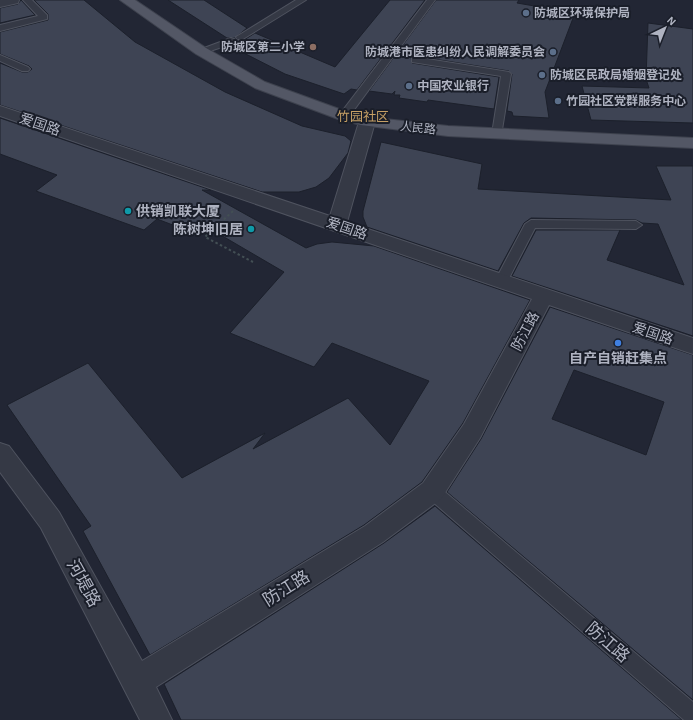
<svg xmlns="http://www.w3.org/2000/svg" width="693" height="720" viewBox="0 0 693 720" font-family="'Alegreya Sans','Noto Sans SC',sans-serif">
	<rect width="100%" height="100%" fill="#222634"/>
	<g fill="#3e4454" stroke="#1c202b" fill-rule="evenodd">
		<path d="M 21,0 L 35,15 L 0,23 L 0,8 L 18,4 Z"/>
		<path d="M 34,0 L 84,0 L 135,42 L 225,92 L 302,126 L 345,136 L 351,141 L 348,153 L 329,178 L 316,187 L 299,192 L 262,192 L 0,105 L 0,63 L 22,72 L 28,72 L 32,69 L 29,66 L 0,54 L 0,32 L 48,20 L 48,14 Z"/>
		<path d="M 168,0 L 204,0 L 247,28 L 235,38 L 227,38 Z"/>
		<path d="M 390,0 L 425,0 L 357,90 L 351,89 L 344,94 L 285,74 L 236,49 L 242,46 L 236,43 L 236,39 L 244,40 L 255,33 L 335,67 Z"/>
		<path d="M 436,0 L 519,0 L 517,3 L 575,13 L 545,92 L 549,118 L 513,116 L 512,112 L 507,111 L 512,74 L 509,71 L 415,56 L 411,57 L 412,63 L 499,77 L 494,109 L 428,100 L 427,102 L 399,98 L 400,95 L 394,95 L 395,91 L 392,94 L 369,91 Z"/>
		<path d="M 648,23 L 693,29 L 693,123 L 591,120 L 582,86 L 649,88 L 646,79 Z"/>
		<path d="M 0,118 L 211,190 L 202,190 L 306,248 L 317,244 L 332,242 L 374,246 L 530,300 L 463,423 L 422,482 L 364,525 L 150,655 L 83,531 L 91,526 L 7,405 L 88,363 L 182,478 L 265,433 L 253,449 L 348,398 L 390,445 L 429,381 L 332,343 L 314,367 L 230,333 L 284,272 L 207,227 L 199,235 L 157,219 L 144,230 L 36,191 L 57,175 L 0,154 Z"/>
		<path d="M 381,142 L 482,164 L 478,189 L 671,200 L 656,166 L 693,166 L 693,336 L 512,276 L 536,230 L 620,230 L 607,260 L 684,285 L 658,224 L 642,223 L 636,220 L 531,218 L 524,223 L 498,271 L 367,227 L 363,217 L 363,211 Z"/>
		<path d="M 550,307 L 693,355 L 693,700 L 447,492 L 481,439 ZM 574,370 L 664,402 L 646,455 L 552,419 Z"/>
		<path d="M 435,506 L 682,720 L 181,720 L 164,684 L 384,543 Z"/>
	</g>
	<g fill="none" stroke-linecap="round" stroke-linejoin="round">
		<defs>
			<g id="service">
				<path d="M 23,0 L 32,0 L 47,15 L 47,19 L 0,31 L 0,25 L 38,16 Z"/>
				<path d="M 296,0 L 306,0 L 243,39 L 237,39 L 236,37 Z"/>
				<path d="M 427,0 L 435,0 L 348,118 L 340,118 L 339,116 L 340,114 Z"/>
				<path d="M 231,38 L 234,39 L 234,43 L 201,54 L 196,51 Z"/>
				<path d="M 0,55 L 28,67 L 30,69 L 28,71 L 22,71 L 0,61 Z"/>
				<path d="M 415,57 L 509,72 L 511,74 L 501,136 L 497,137 L 492,134 L 501,76 L 412,62 L 412,58 Z"/>
				<path d="M 531,220 L 636,221 L 642,225 L 636,229 L 535,228 L 506,284 L 496,284 L 495,281 L 525,224 Z"/>
				<path d="M 432,484 L 438,486 L 693,702 L 693,720 L 684,720 L 426,496 L 424,491 L 426,486 Z"/>
			</g>
			<g id="minor">
				<path d="M 0,0 L 19,0 L 18,3 L 0,7 Z"/>
				<path d="M 0,106 L 330,216 L 359,122 L 361,119 L 367,117 L 373,119 L 375,122 L 347,222 L 693,338 L 693,354 L 549,305 L 480,438 L 441,499 L 383,542 L 156,687 L 172,720 L 140,720 L 41,528 L 0,472 L 0,443 L 9,446 L 59,512 L 142,661 L 365,526 L 423,483 L 464,424 L 532,299 L 0,116 Z"/>
			</g>
			<path id="primary" d="M 120,0 L 135,0 L 206,48 L 265,82 L 350,113 L 367,117 L 448,126 L 693,138 L 693,148 L 448,136 L 361,125 L 338,119 L 255,88 L 196,54 Z"/>
		</defs>
		<use href="#service" stroke="#4f535f" stroke-width="2"/>
		<use href="#minor" stroke="#4f535f" stroke-width="2"/>
		<use href="#primary" stroke="#3e424e" stroke-width="2"/>
		<path stroke="#434f54" stroke-width="2" stroke-dasharray="2.5 2.5" stroke-linecap="butt" d="M 233,211 L 205,237 L 253,262"/>
		<use href="#service" fill="#353945" fill-rule="evenodd"/>
		<use href="#minor" fill="#353945" fill-rule="evenodd"/>
		<use href="#primary" fill="#535765" fill-rule="evenodd"/>
	</g>
	<g fill="#5c6f8a" stroke="#1a1e29" stroke-width="1.5">
		<circle cx="526" cy="13" r="4"/>
		<circle cx="553" cy="52" r="4"/>
		<circle cx="542" cy="75" r="4"/>
		<circle cx="409" cy="86" r="4"/>
		<circle cx="558" cy="101" r="4"/>
	</g>
	<circle fill="#8d6e63" stroke="#1a1e29" stroke-width="1.5" cx="313" cy="47" r="4"/>
	<g fill="#0f9aa8" stroke="#1a1e29" stroke-width="1.5">
		<circle cx="128" cy="211" r="4"/>
		<circle cx="251" cy="229" r="4"/>
	</g>
	<circle fill="#3f7fe0" stroke="#1a1e29" stroke-width="1.5" cx="618" cy="343" r="4"/>
	<g text-anchor="middle" stroke-width="4" stroke-linejoin="round" paint-order="stroke">
		<g font-size="12" font-weight="bold" fill="#afb3c1" stroke="#1a1e29" text-anchor="start">
			<text x="534" y="17">防城区环境保护局</text>
			<text x="305" y="51" text-anchor="end">防城区第二小学</text>
			<text x="545" y="56" text-anchor="end">防城港市医患纠纷人民调解委员会</text>
			<text x="550" y="79">防城区民政局婚姻登记处</text>
			<text x="417" y="90">中国农业银行</text>
			<text x="566" y="105">竹园社区党群服务中心</text>
		</g>
		<g font-size="12" fill="#afb3c1" stroke="#1a1e29">
			<text transform="translate(418 128) rotate(6)" y="4">人民路</text>
		</g>
		<g font-size="13" fill="#c6a065" stroke="#1a1e29">
			<text x="363" y="121">竹园社区</text>
		</g>
		<g font-size="14" fill="#afb3c1" stroke="#1a1e29">
			<text transform="translate(40 124) rotate(19)" y="5">爱国路</text>
			<text transform="translate(347 228) rotate(19)" y="5">爱国路</text>
			<text transform="translate(525 331) rotate(-62)" y="5">防江路</text>
			<text transform="translate(653 333) rotate(19)" y="5">爱国路</text>
		</g>
		<g font-size="14" font-weight="bold" fill="#afb3c1" stroke="#1a1e29" text-anchor="start">
			<text x="136" y="216">供销凯联大厦</text>
			<text x="243" y="234" text-anchor="end">陈树坤旧居</text>
			<text x="618" y="363" text-anchor="middle">自产自销赶集点</text>
		</g>
		<g font-size="17" fill="#afb3c1" stroke="#1a1e29">
			<text transform="translate(84 583) rotate(61)" y="6">河堤路</text>
			<text transform="translate(286 588) rotate(-32)" y="6">防江路</text>
			<text transform="translate(608 642) rotate(41)" y="6">防江路</text>
		</g>
	</g>
	<g transform="translate(665 28) rotate(43)" stroke="#1a1e29" stroke-width="3" paint-order="stroke">
	<path d="M0-3L7 15L0 10L-7 15Z" fill="#afb3c1"/>
	<text y="-6" font-size="11" font-weight="bold" text-anchor="middle" fill="#afb3c1">N</text>
	</g>
</svg>
